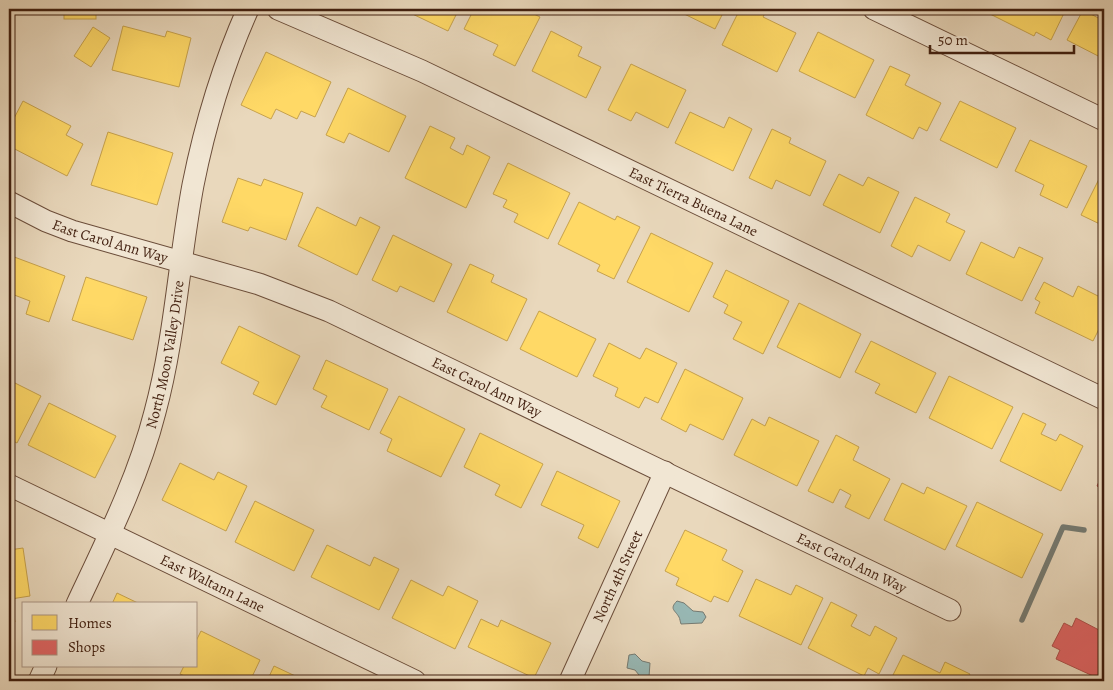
<svg xmlns="http://www.w3.org/2000/svg" width="1113" height="690" viewBox="0 0 1113 690" font-family="Alegreya,serif">
	<rect width="100%" height="100%" fill="#e9d8bc"/>
	<filter id="stains"><feTurbulence type="fractalNoise" baseFrequency=".004" numOctaves="4"/><feColorMatrix values="0 0 0 0 .2 0 0 0 0 .09 0 0 0 0 .02 0 0 0 .5 -.17"/></filter>
	<radialGradient id="worn" r=".72"><stop offset=".6" stop-color="#630" stop-opacity="0"/><stop offset="1" stop-color="#630" stop-opacity=".3"/></radialGradient>
	<g fill="#98b9b6" stroke="#757b73">
		<path d="M 677,601 L 684,603 L 693,611 L 703,612 L 706,617 L 702,623 L 681,624 C 680,621 680,619 679,617 C 675,610 669,609 677,601 Z"/>
		<path d="M 635,654 L 642,661 L 650,663 L 649,677 L 643,680 L 635,670 L 627,668 L 629,655 Z"/>
	</g>
	<g fill="#ffd966" stroke="#c6a14c">
		<rect x="64" y="9" width="32" height="10"/>
		<path d="M 402,9 L 459,9 L 448,31 Z"/>
		<path d="M 474,9 L 510,9 L 519,13 L 521,9 L 524,9 L 540,17 L 515,66 L 493,55 L 498,45 L 464,29 Z"/>
		<path d="M 674,9 L 725,9 L 715,29 Z"/>
		<path d="M 740,9 L 767,9 L 763,17 L 796,33 L 777,72 L 722,45 Z"/>
		<path d="M 990,9 L 1066,9 L 1051,40 L 1036,32 L 1034,36 L 988,13 Z"/>
		<path d="M 1083,10 L 1104,21 L 1104,59 L 1067,40 Z"/>
		<path d="M 123,26 L 165,37 L 167,31 L 191,38 L 179,87 L 112,70 Z"/>
		<path d="M 93,27 L 110,38 L 91,67 L 74,56 Z"/>
		<path d="M 551,31 L 582,47 L 578,56 L 601,67 L 586,98 L 532,71 Z"/>
		<path d="M 818,32 L 874,60 L 855,98 L 799,71 Z"/>
		<path d="M 266,52 L 331,82 L 315,117 L 301,111 L 297,119 L 276,109 L 271,119 L 241,105 Z"/>
		<path d="M 631,64 L 686,90 L 668,128 L 636,112 L 631,121 L 608,110 Z"/>
		<path d="M 890,66 L 910,75 L 905,85 L 941,103 L 927,131 L 919,127 L 913,139 L 866,115 Z"/>
		<path d="M 348,88 L 406,116 L 389,152 L 349,133 L 344,143 L 326,135 Z"/>
		<path d="M 23,101 L 71,126 L 66,135 L 83,144 L 67,176 L 9,146 L 9,128 Z"/>
		<path d="M 960,101 L 1016,128 L 997,168 L 940,140 Z"/>
		<path d="M 690,112 L 724,128 L 729,117 L 752,129 L 733,171 L 675,143 Z"/>
		<path d="M 430,126 L 455,138 L 450,148 L 463,155 L 467,145 L 490,157 L 466,208 L 405,178 Z"/>
		<path d="M 772,129 L 791,138 L 789,143 L 826,161 L 810,196 L 776,180 L 772,189 L 749,178 Z"/>
		<path d="M 108,132 L 173,153 L 157,205 L 91,185 Z"/>
		<path d="M 1030,140 L 1087,166 L 1067,208 L 1040,195 L 1044,185 L 1015,171 Z"/>
		<path d="M 508,163 L 570,193 L 548,239 L 514,222 L 518,214 L 503,207 L 507,200 L 493,194 Z"/>
		<path d="M 1104,169 L 1104,226 L 1081,215 Z"/>
		<path d="M 839,174 L 863,186 L 868,177 L 899,192 L 880,233 L 823,205 Z"/>
		<path d="M 238,178 L 261,186 L 264,179 L 303,193 L 286,240 L 250,227 L 248,231 L 222,222 Z"/>
		<path d="M 915,197 L 950,214 L 946,222 L 965,231 L 950,261 L 918,245 L 912,257 L 891,246 Z"/>
		<path d="M 579,202 L 615,220 L 617,216 L 640,227 L 614,279 L 597,271 L 600,265 L 558,244 Z"/>
		<path d="M 317,207 L 356,226 L 360,217 L 380,227 L 357,275 L 298,246 Z"/>
		<path d="M 651,233 L 713,263 L 689,312 L 627,282 Z"/>
		<path d="M 393,235 L 452,264 L 434,302 L 400,286 L 397,292 L 372,280 Z"/>
		<path d="M 981,242 L 1014,258 L 1019,247 L 1043,258 L 1022,301 L 966,274 Z"/>
		<path d="M 9,255 L 65,276 L 49,322 L 26,314 L 30,301 L 9,293 Z"/>
		<path d="M 470,264 L 494,275 L 491,282 L 527,299 L 507,341 L 447,312 Z"/>
		<path d="M 726,270 L 789,301 L 763,354 L 733,339 L 742,322 L 724,313 L 728,305 L 713,297 Z"/>
		<path d="M 86,277 L 147,297 L 133,340 L 72,320 Z"/>
		<path d="M 1044,282 L 1073,297 L 1078,286 L 1104,299 L 1104,319 L 1093,341 L 1035,313 L 1040,302 L 1035,299 Z"/>
		<path d="M 799,303 L 861,334 L 840,378 L 777,347 Z"/>
		<path d="M 539,311 L 596,339 L 577,377 L 520,349 Z"/>
		<path d="M 239,326 L 300,356 L 276,405 L 253,394 L 259,382 L 221,363 Z"/>
		<path d="M 871,341 L 936,373 L 916,413 L 875,393 L 880,384 L 855,372 Z"/>
		<path d="M 609,343 L 640,359 L 646,348 L 677,363 L 658,403 L 645,397 L 639,408 L 615,396 L 618,388 L 593,376 Z"/>
		<path d="M 326,360 L 388,389 L 369,430 L 321,407 L 327,396 L 313,389 Z"/>
		<path d="M 685,369 L 743,398 L 723,440 L 690,424 L 686,432 L 661,419 Z"/>
		<path d="M 949,376 L 1013,407 L 992,449 L 929,418 Z"/>
		<path d="M 9,380 L 41,396 L 17,443 L 9,439 Z"/>
		<path d="M 399,396 L 465,429 L 441,477 L 387,451 L 392,439 L 380,433 Z"/>
		<path d="M 49,403 L 116,436 L 95,478 L 28,445 Z"/>
		<path d="M 1023,413 L 1046,424 L 1041,434 L 1056,441 L 1060,434 L 1083,446 L 1061,491 L 1000,461 Z"/>
		<path d="M 769,417 L 819,441 L 797,486 L 734,455 L 752,419 L 765,426 Z"/>
		<path d="M 480,433 L 543,464 L 521,508 L 495,495 L 500,485 L 464,467 Z"/>
		<path d="M 836,435 L 859,447 L 853,460 L 890,479 L 869,519 L 845,507 L 851,495 L 840,489 L 833,503 L 808,491 Z"/>
		<path d="M 180,463 L 214,480 L 218,472 L 247,486 L 226,531 L 162,500 Z"/>
		<path d="M 557,471 L 620,501 L 598,548 L 578,538 L 584,525 L 541,505 Z"/>
		<path d="M 902,483 L 924,494 L 927,487 L 967,506 L 945,550 L 884,520 Z"/>
		<path d="M 255,501 L 314,530 L 294,571 L 235,542 Z"/>
		<path d="M 977,502 L 1043,534 L 1022,578 L 956,546 Z"/>
		<path d="M 685,530 L 727,550 L 722,560 L 743,571 L 728,602 L 714,596 L 711,602 L 676,585 L 679,578 L 665,571 Z"/>
		<path d="M 327,545 L 370,566 L 374,557 L 399,569 L 379,610 L 311,577 Z"/>
		<path d="M 23,548 L 30,596 L 11,599 L 15,622 L 9,622 L 9,550 Z"/>
		<path d="M 756,579 L 791,595 L 796,585 L 823,598 L 801,645 L 739,616 Z"/>
		<path d="M 411,580 L 443,596 L 448,586 L 478,601 L 455,649 L 392,618 Z"/>
		<path d="M 117,593 L 140,604 L 112,604 Z"/>
		<path d="M 831,602 L 857,615 L 851,626 L 870,636 L 875,626 L 897,638 L 879,674 L 868,668 L 864,676 L 808,648 Z"/>
		<path d="M 481,619 L 498,627 L 501,620 L 551,643 L 534,678 L 468,647 Z"/>
		<path d="M 201,631 L 260,660 L 250,681 L 196,681 L 180,674 L 184,666 L 196,666 L 196,641 Z"/>
		<path d="M 903,655 L 940,673 L 945,662 L 970,674 L 966,681 L 890,681 Z"/>
		<path d="M 274,666 L 306,681 L 267,681 Z"/>
	</g>
	<g fill="#e06666" stroke="#b0514c">
		<path d="M 1104,471 L 1104,490 L 1097,486 Z"/>
		<path d="M 1076,618 L 1099,630 L 1101,627 L 1104,629 L 1104,681 L 1056,659 L 1060,650 L 1052,646 L 1064,623 L 1072,627 Z"/>
	</g>
	<g fill="none" stroke-linecap="round" stroke-linejoin="round">
		<path stroke="#757b73" stroke-width="5.5" d="M 1022,620 L 1063,527 L 1084,530"/>
		<defs>
			<g id="street">
				<path id="s1" d="M 278,9 L 422,71 L 1104,399"/>
				<path d="M 874,9 L 1104,120"/>
				<path id="s2" d="M 9,202 L 46,221 L 72,231 L 259,284 L 329,311 L 950,610"/>
				<path id="s3" d="M 9,485 L 415,681"/>
				<path id="s4" d="M 77,604 C 106,542 138,479 155,412 C 175,338 179,260 193,185 C 205,125 223,65 248,9"/>
				<path d="M 39,681 L 46,666"/>
				<path id="s5" d="M 570,681 L 665,472"/>
			</g>
		</defs>
		<use href="#street" stroke="#6b4d3a" stroke-width="23"/>
		<use href="#street" stroke="#f1e6d3" stroke-width="21"/>
	</g>
	<g text-anchor="middle" stroke-width="5" stroke-linejoin="round" paint-order="stroke">
		<g font-size="15" fill="#411f0f" stroke="#f1e6d3">
			<text dy="5" stroke="none"><textPath href="#s1" startOffset="458">East Tierra Buena Lane</textPath></text>
			<text dy="5" stroke="none"><textPath href="#s2" startOffset="109">East Carol Ann Way</textPath></text>
			<text dy="5" stroke="none"><textPath href="#s4" startOffset="266">North Moon Valley Drive</textPath></text>
			<text dy="5" stroke="none"><textPath href="#s2" startOffset="514">East Carol Ann Way</textPath></text>
			<text dy="5" stroke="none"><textPath href="#s2" startOffset="919">East Carol Ann Way</textPath></text>
			<text dy="5" stroke="none"><textPath href="#s5" startOffset="115">North 4th Street</textPath></text>
			<text dy="5" stroke="none"><textPath href="#s3" startOffset="226">East Waltann Lane</textPath></text>
		</g>
	</g>
	<rect width="1113" height="690" fill="none" stroke="#e9d8bc" stroke-width="30"/>
	<rect x="10" y="10" width="1093" height="670" fill="none" stroke="#411f0f" stroke-width="2.5"/>
	<rect x="15" y="15" width="1083" height="660" fill="none" stroke="#411f0f"/>
	<rect x="22" y="602" width="175" height="65" fill="#f1e6d3" stroke="#ab9685"/>
	<rect x="32" y="615" width="25" height="15" fill="#ffd966" stroke="#ab9685"/>
	<text x="68" y="628" font-size="15" fill="#411f0f">Homes</text>
	<rect x="32" y="640" width="25" height="15" fill="#e06666" stroke="#ab9685"/>
	<text x="68" y="652" font-size="15" fill="#411f0f">Shops</text>
	<path d="M930 45v8h144v-8" fill="none" stroke="#411f0f" stroke-width="2.5"/>
	<text x="938" y="45" font-size="15" fill="#411f0f" stroke="#f1e6d3" stroke-width="4" paint-order="stroke">50 m</text>
	<rect width="100%" height="100%" filter="url(#stains)"/>
	<rect width="100%" height="100%" fill="url(#worn)"/>
</svg>
